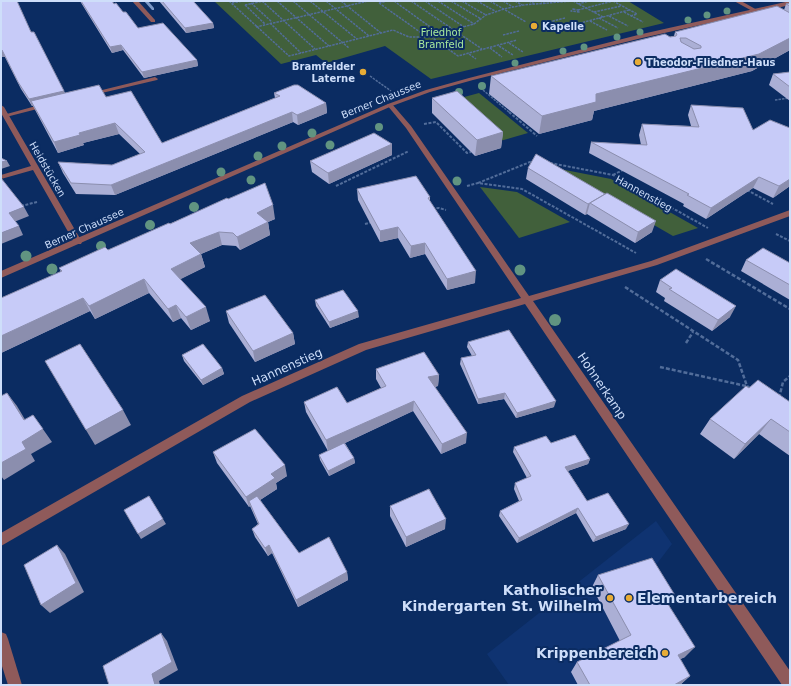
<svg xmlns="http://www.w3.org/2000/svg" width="791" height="686" viewBox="0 0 791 686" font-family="'DejaVu Sans',sans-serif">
	<rect width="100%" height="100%" fill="#0b2c62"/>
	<path fill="#0f3371" d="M 656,521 L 672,544 L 649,574 L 685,657 L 668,665 L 680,685 L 509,685 L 487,654 Z"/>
	<g fill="#41603b">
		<path d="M 214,1 L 628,1 L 664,23 L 431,79 L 385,46 L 326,63 L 316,55 L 281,64 Z"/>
		<path d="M 479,93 L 528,133 L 500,141 L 453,100 Z"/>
		<path d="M 555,168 L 611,179 L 698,228 L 673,236 Z"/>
		<path d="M 480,187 L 517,192 L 570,222 L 519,238 Z"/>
	</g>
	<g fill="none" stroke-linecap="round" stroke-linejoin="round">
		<path fill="#7d99c8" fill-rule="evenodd" d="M 144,1 L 148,1 L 154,8 L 154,10 L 152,10 Z"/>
		<g stroke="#526d9a" stroke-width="1.5" stroke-dasharray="2.5 1" stroke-linecap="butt">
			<path d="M 229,1 L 289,56 L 393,30 L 409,37 L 427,37"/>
			<path d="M 262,1 L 315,49"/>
			<path d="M 277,1 L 329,46"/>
			<path d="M 293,1 L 349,48"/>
			<path d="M 310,1 L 357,39"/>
			<path d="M 326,1 L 369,36"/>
			<path d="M 341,1 L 381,33"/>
			<path d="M 394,1 L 440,34"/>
			<path d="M 411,1 L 482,49"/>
			<path d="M 425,1 L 464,27"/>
			<path d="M 438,1 L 474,24"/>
			<path d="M 451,1 L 481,19"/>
			<path d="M 462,1 L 486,15"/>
			<path d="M 477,1 L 495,11"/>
			<path d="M 490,1 L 526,22"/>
			<path d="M 503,1 L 513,7"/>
			<path d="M 515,1 L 522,5"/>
			<path d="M 529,1 L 535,4"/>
			<path d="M 540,1 L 546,4"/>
			<path d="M 573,1 L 603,17 L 573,25"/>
			<path d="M 613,1 L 637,14 L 631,16"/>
			<path d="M 232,3 L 243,1"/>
			<path d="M 251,3 L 272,22"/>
			<path d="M 379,3 L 427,37 L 430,36 L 458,56 L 517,40"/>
			<path d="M 379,3 L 387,1"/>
			<path d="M 578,4 L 589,1"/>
			<path d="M 245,5 L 265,24"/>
			<path d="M 245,5 L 263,1"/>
			<path d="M 573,9 L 578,10 L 579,12 L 571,11 Z"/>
			<path d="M 578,10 L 613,1"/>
			<path d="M 594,12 L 621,6"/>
			<path d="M 624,12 L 643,22"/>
			<path d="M 609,16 L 628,26"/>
			<path d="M 603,17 L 629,10"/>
			<path d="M 599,18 L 618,28"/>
			<path d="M 590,21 L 607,30"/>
			<path d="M 549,22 L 565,18"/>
			<path d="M 270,23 L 301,53"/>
			<path d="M 256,27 L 368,1"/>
			<path d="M 503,35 L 519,31"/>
			<path d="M 430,36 L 474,24 L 486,15 L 504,9 L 523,5 L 573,1"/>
			<path d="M 509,43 L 523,52"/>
			<path d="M 499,46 L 513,55"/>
			<path d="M 490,48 L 502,57"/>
			<path d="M 469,54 L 476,59"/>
			<path d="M 370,76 L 391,91"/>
			<path d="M 483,90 L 510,113"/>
			<path d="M 775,100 L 790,98"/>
		</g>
		<g stroke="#526d9a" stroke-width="2" stroke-dasharray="3 1.5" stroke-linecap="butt">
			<path d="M 509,112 L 537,136"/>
			<path d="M 424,124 L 436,122 L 467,153 L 471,152"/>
			<path d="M 550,163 L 613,175 L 708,228"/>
			<path d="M 613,175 L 623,170"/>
			<path d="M 478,183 L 535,160"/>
			<path d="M 336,186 L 409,151"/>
			<path d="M 467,186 L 478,183 L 522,189 L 636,253"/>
			<path d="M 747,190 L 773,204"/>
			<path d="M 21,206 L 37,202"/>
			<path d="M 432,209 L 439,208 L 446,210"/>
			<path d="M 365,224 L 372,222"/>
			<path d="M 776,234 L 790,241"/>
		</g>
		<g stroke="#526d9a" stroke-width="2.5" stroke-dasharray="4 2" stroke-linecap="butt">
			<path d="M 706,259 L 790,309"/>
			<path d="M 625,287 L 738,360 L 747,386 L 751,389"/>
			<path d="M 686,343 L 693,332"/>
			<path d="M 660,367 L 746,386"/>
			<path d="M 779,398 L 783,382 L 790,376"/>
		</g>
		<g fill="#8f5a5a" fill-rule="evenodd">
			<path d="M 155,77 L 158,79 L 157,80 L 89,96 L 86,94 Z"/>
			<path d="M 47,103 L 49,104 L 49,106 L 6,117 L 3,115 Z"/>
		</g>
		<g fill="#8f5a5a" fill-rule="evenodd">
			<path d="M 132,1 L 138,1 L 155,20 L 155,22 L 151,22 Z"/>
			<path d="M 734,1 L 741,1 L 790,28 L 790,32 Z"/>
			<path d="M 388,104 L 392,104 L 411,126 L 529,296 L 651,261 L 790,210 L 790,216 L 657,265 L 533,301 L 790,671 L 790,685 L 782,685 L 525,304 L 366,350 L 250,402 L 1,546 L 1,533 L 242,396 L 359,344 L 521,298 L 406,128 L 387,105 Z"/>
			<path d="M 1,105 L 4,107 L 82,242 L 81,244 L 75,244 L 33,170 L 1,179 L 1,175 L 31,166 L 1,113 Z"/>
			<path d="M 1,632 L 6,634 L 8,639 L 22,685 L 8,685 L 1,663 Z"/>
		</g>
		<path fill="#8f5a5a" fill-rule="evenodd" d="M 790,1 L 790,5 L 642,38 L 473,80 L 430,92 L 392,106 L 1,278 L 1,271 L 388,104 L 426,90 L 469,78 L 642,34 Z"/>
	</g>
	<g fill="#619481">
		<circle cx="727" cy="11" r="3.5"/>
		<circle cx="707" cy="15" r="3.5"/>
		<circle cx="688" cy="20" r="3.5"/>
		<circle cx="640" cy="32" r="3.5"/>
		<circle cx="617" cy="37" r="3.5"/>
		<circle cx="584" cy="47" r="3.5"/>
		<circle cx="563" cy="51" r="3.5"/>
		<circle cx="515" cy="63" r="3.5"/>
		<circle cx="482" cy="86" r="4"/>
		<circle cx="459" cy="92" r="4"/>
		<circle cx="379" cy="127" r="4"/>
		<circle cx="312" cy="133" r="4.5"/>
		<circle cx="330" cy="145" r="4.5"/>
		<circle cx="282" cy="146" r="4.5"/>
		<circle cx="258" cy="156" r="4.5"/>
		<circle cx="221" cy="172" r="4.5"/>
		<circle cx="251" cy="180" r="4.5"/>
		<circle cx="457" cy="181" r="4.5"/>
		<circle cx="194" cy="207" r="5"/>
		<circle cx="150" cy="225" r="5"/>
		<circle cx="101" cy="246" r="5"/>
		<circle cx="26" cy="256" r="5.5"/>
		<circle cx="52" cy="269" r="5.5"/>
		<circle cx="520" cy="270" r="5.5"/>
		<circle cx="555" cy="320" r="6"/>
	</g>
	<g fill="#abafd5">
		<path d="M 1,1 L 31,32 L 65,93 L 106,97 L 162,143 L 275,98 L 274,93 L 326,103 L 327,113 L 298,125 L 293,122 L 115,195 L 76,194 L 63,173 L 58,162 L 112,165 L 140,154 L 119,134 L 83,143 L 84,145 L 58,153 L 33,106 L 32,106 L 21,89 L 5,57 L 2,57 L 1,55 Z"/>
		<path d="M 80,1 L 112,1 L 114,4 L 138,28 L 197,60 L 198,66 L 144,78 L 123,50 L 112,53 Z"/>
		<path d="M 159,1 L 193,1 L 213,23 L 214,28 L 186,33 Z"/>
		<path d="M 790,3 L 790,50 L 752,71 L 594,111 L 592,120 L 539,134 L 489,94 L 491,76 L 674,36 L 675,32 L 784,10 L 786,4 Z"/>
		<path d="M 790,72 L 790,101 L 769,85 L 773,74 Z"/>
		<path d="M 432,98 L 503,132 L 501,148 L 475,156 L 432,113 Z"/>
		<path d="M 691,105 L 753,130 L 790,128 L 790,186 L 773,198 L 753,188 L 706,219 L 683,206 L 684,204 L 589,153 L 591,142 L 641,145 L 639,135 L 642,124 L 691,126 L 688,115 Z"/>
		<path d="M 392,144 L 392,155 L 329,184 L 312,172 L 310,161 Z"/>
		<path d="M 528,168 L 604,195 L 652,232 L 635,243 L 587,214 L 585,215 L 526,179 Z"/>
		<path d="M 357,189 L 430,197 L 430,201 L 475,283 L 447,290 L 425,254 L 410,258 L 398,238 L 380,242 L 358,200 Z"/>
		<path d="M 228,199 L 275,219 L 268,222 L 270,235 L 240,250 L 236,246 L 222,245 L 201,254 L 205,267 L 180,279 L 210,321 L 191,330 L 181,318 L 173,322 L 149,293 L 95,319 L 90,311 L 1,353 L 1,298 L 61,272 L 59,268 L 108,250 Z"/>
		<path d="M 746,260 L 790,263 L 790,300 L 741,271 Z"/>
		<path d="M 660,280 L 730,317 L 712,331 L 664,301 L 665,298 L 656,292 Z"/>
		<path d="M 315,300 L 359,317 L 330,328 L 316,306 Z"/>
		<path d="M 226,311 L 293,333 L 295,344 L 255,362 L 229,323 Z"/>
		<path d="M 468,342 L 554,407 L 516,418 L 504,399 L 478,404 L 460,364 L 461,358 L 472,356 L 467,347 Z"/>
		<path d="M 182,355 L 222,368 L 224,374 L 203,385 L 184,361 Z"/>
		<path d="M 376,369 L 439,375 L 438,386 L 435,387 L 466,443 L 441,454 L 413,411 L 345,443 L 354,458 L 355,463 L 329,476 L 320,460 L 319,455 L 328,451 L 306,412 L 304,402 L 347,403 L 381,388 L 376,379 Z"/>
		<path d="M 749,388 L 790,402 L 790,456 L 759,434 L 734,459 L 700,434 L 710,419 Z"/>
		<path d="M 551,443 L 590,459 L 588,464 L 568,471 L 587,501 L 626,529 L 593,542 L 576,513 L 517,543 L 499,516 L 500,511 L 519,501 L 514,489 L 515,483 L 527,478 L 513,452 L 514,447 Z"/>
		<path d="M 213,452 L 287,476 L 276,483 L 277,489 L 260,500 L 299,553 L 347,572 L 348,580 L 298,607 L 272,553 L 268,556 L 255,537 L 252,529 L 258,524 L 250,506 L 249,507 L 217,463 Z"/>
		<path d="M 390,506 L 445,529 L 406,547 L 390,516 Z"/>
		<path d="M 598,575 L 669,605 L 685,657 L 680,659 L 690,676 L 680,685 L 578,685 L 571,672 L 577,662 L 620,641 L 592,587 Z"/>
	</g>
	<g fill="#8b8eae">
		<path d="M 213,23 L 214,28 L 186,33 L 185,28 Z"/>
		<path d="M 790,38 L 790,50 L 752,71 L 594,111 L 592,120 L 539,134 L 542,116 L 596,94 Z"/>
		<path d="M 121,45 L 123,50 L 112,53 L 110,47 Z"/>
		<path d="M 1,50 L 2,50 L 5,57 L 2,57 L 1,55 Z"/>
		<path d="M 197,60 L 198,66 L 144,78 L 142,72 Z"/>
		<path d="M 64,91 L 67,97 L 31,101 L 33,106 L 32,106 L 29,99 Z"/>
		<path d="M 326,103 L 327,113 L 298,125 L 297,115 Z"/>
		<path d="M 292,112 L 293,122 L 115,195 L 111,185 Z"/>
		<path d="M 115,123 L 119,134 L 83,143 L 84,145 L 58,153 L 54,142 L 79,133 Z"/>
		<path d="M 503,132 L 501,148 L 475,156 L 477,140 Z"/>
		<path d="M 392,144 L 392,155 L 329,184 L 328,173 Z"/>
		<path d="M 7,161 L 10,166 L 1,169 L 1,162 Z"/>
		<path d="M 759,177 L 753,188 L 706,219 L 711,208 Z"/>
		<path d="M 790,179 L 790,186 L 773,198 L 779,186 Z"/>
		<path d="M 605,194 L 601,205 L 590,203 L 587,214 L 585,215 L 588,204 Z"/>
		<path d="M 273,205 L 275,219 L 268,222 L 270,235 L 240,250 L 237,237 L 257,213 Z"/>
		<path d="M 24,207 L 29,216 L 14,222 L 9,213 Z"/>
		<path d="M 656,221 L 652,232 L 635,243 L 638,232 Z"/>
		<path d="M 19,226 L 23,235 L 1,244 L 1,233 Z"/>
		<path d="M 398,227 L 398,238 L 380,242 L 380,231 Z"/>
		<path d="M 219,232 L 222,245 L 201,254 L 205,267 L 175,282 L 171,269 L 190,243 Z"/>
		<path d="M 425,243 L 425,254 L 410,258 L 411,246 Z"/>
		<path d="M 476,271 L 475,283 L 447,290 L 447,279 Z"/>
		<path d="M 144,279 L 149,293 L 95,319 L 89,306 Z"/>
		<path d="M 83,298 L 90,311 L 1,353 L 1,336 Z"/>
		<path d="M 176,305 L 181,318 L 173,322 L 168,309 Z"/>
		<path d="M 736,306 L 730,317 L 712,331 L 718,320 Z"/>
		<path d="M 206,307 L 210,321 L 191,330 L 186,317 Z"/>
		<path d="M 358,311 L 359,317 L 330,328 L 329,322 Z"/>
		<path d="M 293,333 L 295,344 L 255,362 L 253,351 Z"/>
		<path d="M 222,368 L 224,374 L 203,385 L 201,380 Z"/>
		<path d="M 439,375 L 438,386 L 428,388 L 428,377 Z"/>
		<path d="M 7,393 L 17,406 L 33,433 L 24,420 Z"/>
		<path d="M 505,393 L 504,399 L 478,404 L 478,399 Z"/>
		<path d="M 414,401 L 413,411 L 328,451 L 326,440 Z"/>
		<path d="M 556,401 L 554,407 L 516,418 L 517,413 Z"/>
		<path d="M 123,410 L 131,425 L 95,445 L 86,430 Z"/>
		<path d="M 33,415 L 52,442 L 31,454 L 35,461 L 4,480 L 1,476 L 1,463 L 22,442 Z"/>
		<path d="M 771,419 L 759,434 L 734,459 L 745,444 Z"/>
		<path d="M 467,433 L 466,443 L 441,454 L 442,444 Z"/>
		<path d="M 354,458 L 355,463 L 329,476 L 328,471 Z"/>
		<path d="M 590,459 L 588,464 L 564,472 L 565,467 Z"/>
		<path d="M 285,465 L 287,476 L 276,483 L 277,489 L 251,506 L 249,501 L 250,506 L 249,507 L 246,497 L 271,474 Z"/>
		<path d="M 578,508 L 576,513 L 517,543 L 519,538 Z"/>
		<path d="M 163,519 L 166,524 L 141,539 L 138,534 Z"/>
		<path d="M 446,519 L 445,529 L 406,547 L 406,537 Z"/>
		<path d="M 629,524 L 626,529 L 593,542 L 596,537 Z"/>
		<path d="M 57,545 L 65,554 L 84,592 L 50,613 L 41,605 Z"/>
		<path d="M 269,545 L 272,553 L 268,556 L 265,548 Z"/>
		<path d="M 347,572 L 348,580 L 298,607 L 296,600 Z"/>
		<path d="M 676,597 L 667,608 L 666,601 Z"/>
		<path d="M 161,633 L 167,641 L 178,670 L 159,681 L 160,685 L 155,685 L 152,674 Z"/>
		<path d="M 695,647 L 685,657 L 668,665 L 678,655 Z"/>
		<path d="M 690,676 L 680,685 L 674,685 Z"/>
	</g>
	<g fill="#c7cbf8" stroke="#8b8eae" fill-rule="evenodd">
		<path d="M 1,1 L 17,1 L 31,32 L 34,32 L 64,91 L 29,99 L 18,82 L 2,50 L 1,50 Z"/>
		<path d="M 81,1 L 112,1 L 114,4 L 116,3 L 123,12 L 126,12 L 138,28 L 163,23 L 197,60 L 142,72 L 121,45 L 110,47 Z"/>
		<path d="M 162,1 L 193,1 L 213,23 L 185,28 Z"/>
		<path d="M 790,3 L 790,6 L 786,4 Z"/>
		<path d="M 777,6 L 790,13 L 790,38 L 759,54 L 596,94 L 596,102 L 542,116 L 491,76 L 665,34 L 670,37 L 676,36 L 677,34 L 675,32 ZM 680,38 L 686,38 L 701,46 L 701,48 L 694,49 L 681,42 Z"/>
		<path d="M 790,72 L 790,87 L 773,74 Z"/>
		<path d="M 99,85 L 106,97 L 131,91 L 162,143 L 280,96 L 274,93 L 294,85 L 298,85 L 326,103 L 297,115 L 292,112 L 111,185 L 71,183 L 58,162 L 112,165 L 145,152 L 115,123 L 79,133 L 80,135 L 54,142 L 31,101 Z"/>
		<path d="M 457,91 L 503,132 L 477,140 L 432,98 Z"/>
		<path d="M 691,105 L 743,108 L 753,130 L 770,120 L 790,128 L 790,179 L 779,186 L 759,177 L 711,208 L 687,195 L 689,194 L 591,142 L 647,145 L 642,124 L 699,127 Z"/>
		<path d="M 374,133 L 392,144 L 328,173 L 310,161 Z"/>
		<path d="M 536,154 L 605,194 L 588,204 L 528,168 Z"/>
		<path d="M 1,158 L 7,161 L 1,162 Z"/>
		<path d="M 416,176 L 430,197 L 428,198 L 476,271 L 447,279 L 425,243 L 411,246 L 398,227 L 380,231 L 357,189 Z"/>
		<path d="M 1,178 L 24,207 L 9,213 L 19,226 L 1,233 Z"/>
		<path d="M 265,183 L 273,205 L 257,213 L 268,222 L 237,237 L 233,233 L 219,232 L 190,243 L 201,254 L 171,269 L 206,307 L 186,317 L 176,305 L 168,309 L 144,279 L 89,306 L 83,298 L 1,336 L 1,298 L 62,271 L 59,268 L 105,247 L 108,250 L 169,223 L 170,224 L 227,198 L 228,199 Z"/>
		<path d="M 607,193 L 656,221 L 638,232 L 590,203 Z"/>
		<path d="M 763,248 L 790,263 L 790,285 L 746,260 Z"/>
		<path d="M 676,269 L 736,306 L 718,320 L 669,289 L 672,288 L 660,280 Z"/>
		<path d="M 343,290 L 358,311 L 329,322 L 315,300 Z"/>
		<path d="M 265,295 L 293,333 L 253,351 L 226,311 Z"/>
		<path d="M 509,330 L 556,401 L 517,413 L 505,393 L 478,399 L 461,358 L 476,355 L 468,342 Z"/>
		<path d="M 80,344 L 123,410 L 86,430 L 45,361 Z"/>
		<path d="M 203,344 L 222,368 L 201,380 L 182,355 Z"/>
		<path d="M 424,352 L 439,375 L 428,377 L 467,433 L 442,444 L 414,401 L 326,440 L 304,402 L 337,387 L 347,403 L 386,386 L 376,369 Z"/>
		<path d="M 758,380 L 790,402 L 790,432 L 771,419 L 745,444 L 710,419 L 746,386 L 749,388 Z"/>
		<path d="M 7,393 L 24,420 L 33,415 L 43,429 L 22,442 L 26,449 L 1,463 L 1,396 Z"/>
		<path d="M 255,429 L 285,465 L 271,474 L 275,478 L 246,497 L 213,452 Z"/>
		<path d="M 575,435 L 590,459 L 565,467 L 587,501 L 608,493 L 629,524 L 596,537 L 578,508 L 519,538 L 500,511 L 522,500 L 515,483 L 531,476 L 514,447 L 546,436 L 551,443 Z"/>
		<path d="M 344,443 L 354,458 L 328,471 L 319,455 Z"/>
		<path d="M 429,489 L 446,519 L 406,537 L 390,506 Z"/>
		<path d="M 149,496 L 163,519 L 138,534 L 124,510 Z"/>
		<path d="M 257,496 L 299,553 L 329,537 L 347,572 L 296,600 L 269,545 L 265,548 L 252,529 L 259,524 L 249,501 Z"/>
		<path d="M 57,545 L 76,583 L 41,605 L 24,565 Z"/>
		<path d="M 652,558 L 676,597 L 666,601 L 695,647 L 678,655 L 690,676 L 674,685 L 590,685 L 577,662 L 631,635 L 598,575 Z"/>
		<path d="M 161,633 L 172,662 L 152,674 L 155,685 L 109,685 L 103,666 Z"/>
	</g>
	<g fill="#e7ac36" stroke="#0b2c62" stroke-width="1.5">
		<circle cx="534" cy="26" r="4"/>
		<circle cx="638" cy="62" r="4"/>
		<circle cx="363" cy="72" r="4"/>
		<circle cx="610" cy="598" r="4"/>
		<circle cx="629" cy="598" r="4"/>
		<circle cx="665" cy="653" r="4"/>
	</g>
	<g text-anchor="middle" stroke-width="4" stroke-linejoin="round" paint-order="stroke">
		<g font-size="10" font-weight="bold" fill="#cedefa" stroke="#0b2c62" text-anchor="start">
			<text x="542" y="30">Kapelle</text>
			<text x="646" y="66">Theodor-Fliedner-Haus</text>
			<text x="355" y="70" text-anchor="end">Bramfelder<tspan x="355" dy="12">Laterne</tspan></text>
		</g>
		<g font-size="10" fill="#a8e99b" stroke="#0b2c62">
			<text x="441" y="36">Friedhof<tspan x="441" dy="12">Bramfeld</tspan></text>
		</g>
		<g font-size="10" fill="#cedefa" stroke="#0b2c62">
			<text transform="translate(381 99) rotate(-22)" y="4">Berner Chaussee</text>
			<text transform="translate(48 169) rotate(60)" y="4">Heidstücken</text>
			<text transform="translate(644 193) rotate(29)" y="4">Hannenstieg</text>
			<text transform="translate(84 228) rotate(-24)" y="4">Berner Chaussee</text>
		</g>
		<g font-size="12" fill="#cedefa" stroke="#0b2c62">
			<text transform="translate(287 367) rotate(-24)" y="4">Hannenstieg</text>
			<text transform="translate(602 386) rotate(56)" y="4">Hohnerkamp</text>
		</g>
		<g font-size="14" font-weight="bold" fill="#cedefa" stroke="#0b2c62" text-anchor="end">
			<text x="602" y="595">Katholischer<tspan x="602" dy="16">Kindergarten St. Wilhelm</tspan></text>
			<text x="637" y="603" text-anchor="start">Elementarbereich</text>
			<text x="657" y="658">Krippenbereich</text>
		</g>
	</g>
	<rect width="791" height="686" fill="none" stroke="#cedefa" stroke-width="4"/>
</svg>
